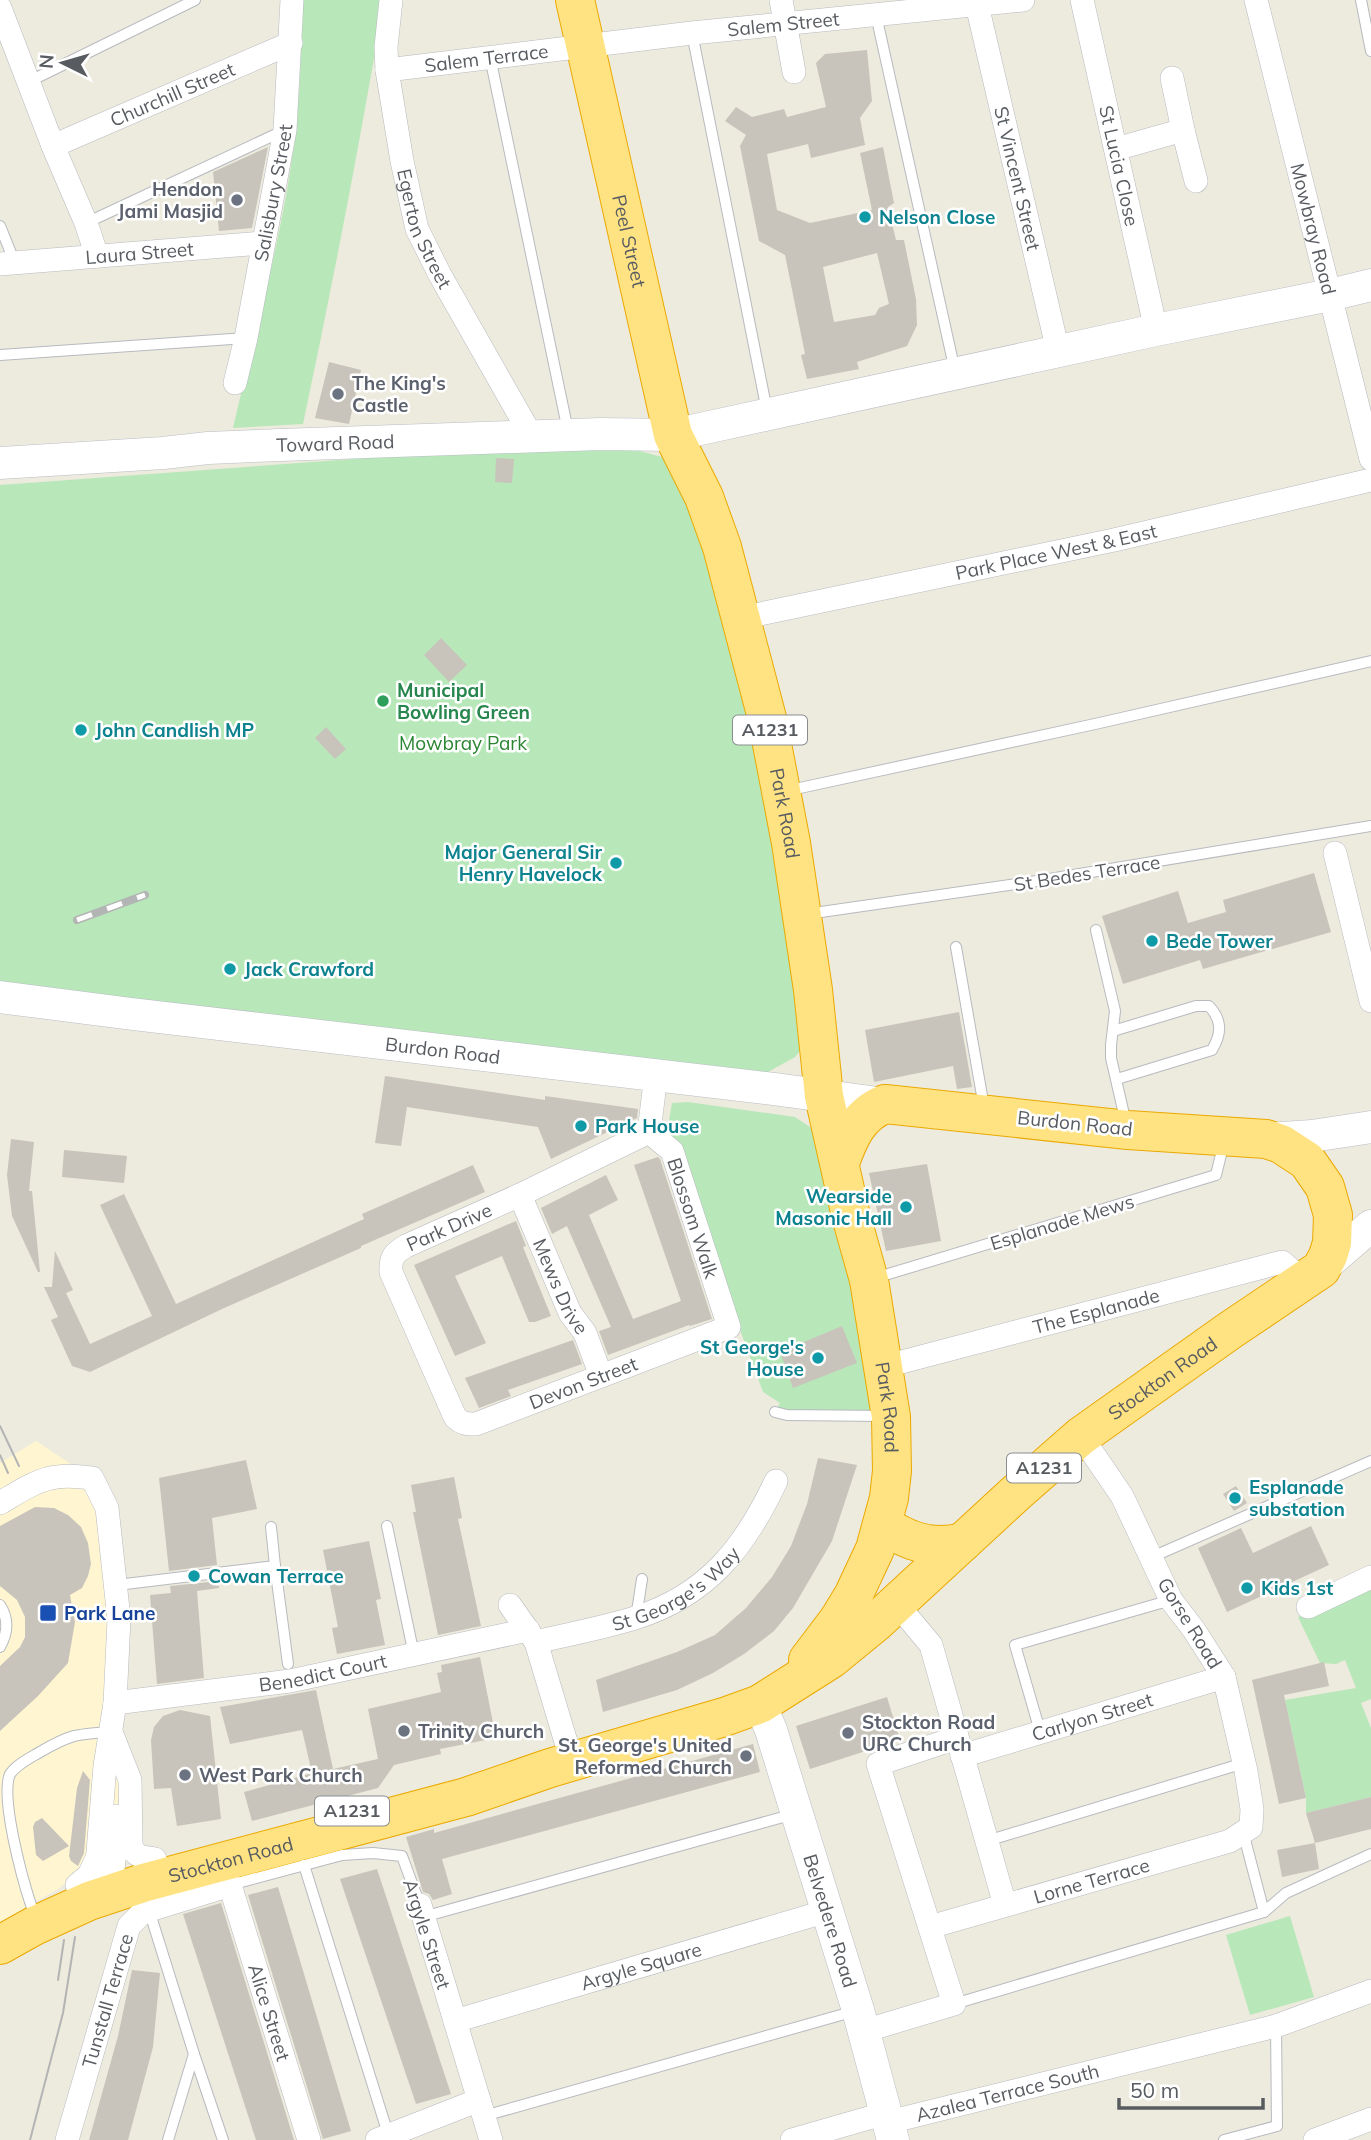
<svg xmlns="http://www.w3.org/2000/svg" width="1371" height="2140" viewBox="0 0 1371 2140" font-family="Mulish,sans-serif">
	<rect width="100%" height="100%" fill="#edeade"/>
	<path fill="#fff6d1" d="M 36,1441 L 92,1478 L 107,1508 L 115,1703 L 131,1834 L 58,1889 L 0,1922 L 0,1463 Z"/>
	<g fill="#b8e8b9">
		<path d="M 302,0 L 384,0 C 360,142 333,283 303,424 L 233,428 C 256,327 287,221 297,118 C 301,79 301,39 302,0 Z"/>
		<path d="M 566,447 L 636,450 L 662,457 L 688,497 L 724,579 L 810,1039 L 795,1057 L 768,1072 L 111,997 L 0,982 L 0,485 L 462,451 Z"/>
		<path d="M 688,1102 L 795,1117 L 819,1133 L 883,1416 L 775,1412 L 780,1403 L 763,1392 L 740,1330 L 682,1148 L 666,1138 L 672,1103 Z"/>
		<path d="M 1371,1586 L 1371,1699 L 1361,1703 L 1371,1728 L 1371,1797 L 1306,1813 L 1306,1798 L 1285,1700 L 1356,1688 L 1345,1660 L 1336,1664 L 1320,1663 L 1298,1617 Z"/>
		<path d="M 1290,1916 L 1314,1997 L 1250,2015 L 1226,1935 Z"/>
	</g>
	<g fill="#c8c4bb" fill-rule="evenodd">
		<path d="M 867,50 L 872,101 L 860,118 L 865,145 L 811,158 L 808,144 L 767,154 L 777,210 L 810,223 L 872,210 L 860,153 L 883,147 L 894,203 L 888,207 L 896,240 L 904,240 L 916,299 L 917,325 L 907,346 L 857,362 L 859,369 L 807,379 L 801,355 L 805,354 L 785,255 L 759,241 L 740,146 L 746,135 L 725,121 L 736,107 L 752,117 L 784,109 L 787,117 L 826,107 L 816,63 L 825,54 ZM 877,253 L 889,304 L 879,308 L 875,315 L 834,322 L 823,267 Z"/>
		<path d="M 268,147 L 252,228 L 219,231 L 213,172 Z"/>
		<path d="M 329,362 L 361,370 L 349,424 L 315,418 Z"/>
		<path d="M 496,458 L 514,459 L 512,483 L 495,482 Z"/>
		<path d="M 441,638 L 467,665 L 449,682 L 424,655 Z"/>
		<path d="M 326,727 L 346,749 L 335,759 L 315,738 Z"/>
		<path d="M 1314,873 L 1331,932 L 1203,969 L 1200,960 L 1123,984 L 1102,916 L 1178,891 L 1188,923 L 1226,912 L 1223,900 Z"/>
		<path d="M 959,1012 L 972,1087 L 957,1089 L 953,1066 L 874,1082 L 865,1030 Z"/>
		<path d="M 385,1076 L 545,1100 L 545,1096 L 638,1109 L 637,1118 L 551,1159 L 538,1127 L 407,1107 L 401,1146 L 375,1143 Z"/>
		<path d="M 11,1139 L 34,1142 L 29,1191 L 32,1191 L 40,1272 L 38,1272 L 12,1216 L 7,1175 Z"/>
		<path d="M 64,1150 L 127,1156 L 124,1183 L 62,1177 Z"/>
		<path d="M 658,1157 L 660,1159 L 712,1319 L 690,1326 L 689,1325 L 608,1355 L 599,1331 L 611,1327 L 567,1226 L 552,1234 L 541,1208 L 606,1175 L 618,1200 L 589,1215 L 633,1319 L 681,1301 L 634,1165 Z"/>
		<path d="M 927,1164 L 941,1241 L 886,1251 L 869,1173 Z"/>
		<path d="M 473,1165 L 485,1192 L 361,1246 L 361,1248 L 222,1309 L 90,1372 L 72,1366 L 51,1320 L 58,1317 L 44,1287 L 52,1287 L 55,1251 L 73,1290 L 66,1293 L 90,1344 L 152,1316 L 100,1205 L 124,1194 L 176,1304 L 364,1219 L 362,1214 Z"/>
		<path d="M 516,1221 L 526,1246 L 523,1247 L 551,1316 L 535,1322 L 529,1322 L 502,1256 L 455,1276 L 486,1343 L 455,1356 L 414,1265 Z"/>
		<path d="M 842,1326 L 857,1363 L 793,1388 L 780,1352 Z"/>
		<path d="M 573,1340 L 582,1364 L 508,1390 L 511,1396 L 479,1408 L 465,1378 Z"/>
		<path d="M 818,1458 L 857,1465 L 832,1541 L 793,1608 L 774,1631 L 744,1654 L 713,1673 L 677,1690 L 603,1712 L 596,1680 L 677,1652 L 715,1635 L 746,1608 L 772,1577 L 791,1546 L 807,1504 Z"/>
		<path d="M 246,1460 L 257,1509 L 212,1518 L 217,1565 L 169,1571 L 159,1478 Z"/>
		<path d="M 454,1477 L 462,1518 L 458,1519 L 481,1626 L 438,1635 L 413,1512 L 416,1512 L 411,1485 Z"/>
		<path d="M 1236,1486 L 1247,1503 L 1234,1511 L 1223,1494 Z"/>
		<path d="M 35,1507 L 54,1508 L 68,1515 L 81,1527 L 88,1543 L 91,1564 L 88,1576 L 82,1588 L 70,1595 L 75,1622 L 68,1663 L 38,1696 L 0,1731 L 0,1666 L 20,1647 L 25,1637 L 25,1617 L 17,1600 L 0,1586 L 0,1526 Z"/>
		<path d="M 1311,1526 L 1329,1565 L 1227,1612 L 1198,1548 L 1241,1528 L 1253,1553 Z"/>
		<path d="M 369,1541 L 381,1599 L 376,1600 L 385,1645 L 337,1654 L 332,1628 L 338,1627 L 323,1550 Z"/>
		<path d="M 219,1581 L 219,1588 L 197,1591 L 204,1678 L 157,1684 L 150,1595 L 171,1593 L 170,1586 Z"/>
		<path d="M 480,1657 L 496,1738 L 440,1749 L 441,1754 L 394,1765 L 378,1788 L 252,1821 L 244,1792 L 312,1773 L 302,1730 L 230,1744 L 220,1707 L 316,1690 L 333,1769 L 378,1759 L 368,1709 L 441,1692 L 437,1673 L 442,1672 L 441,1665 Z"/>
		<path d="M 1324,1662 L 1329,1686 L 1284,1695 L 1306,1798 L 1279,1804 L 1252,1680 Z"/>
		<path d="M 887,1697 L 900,1740 L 810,1769 L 796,1726 Z"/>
		<path d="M 180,1710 L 210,1716 L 221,1819 L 177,1826 L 171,1788 L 154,1789 L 151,1740 L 154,1727 L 163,1716 Z"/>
		<path d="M 753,1744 L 760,1772 L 442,1859 L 452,1894 L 433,1900 L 429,1894 L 423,1892 L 406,1837 L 434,1829 L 434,1833 Z"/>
		<path d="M 83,1771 L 90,1780 L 84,1853 L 78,1866 L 71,1861 L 69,1856 L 77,1788 Z"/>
		<path d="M 1371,1797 L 1371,1829 L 1315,1843 L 1306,1813 Z"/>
		<path d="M 42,1818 L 69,1846 L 43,1861 L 36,1855 L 33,1827 L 35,1822 Z"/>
		<path d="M 1315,1843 L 1319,1869 L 1282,1877 L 1277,1850 Z"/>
		<path d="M 377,1869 L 451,2094 L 416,2104 L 340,1879 Z"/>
		<path d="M 278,1887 L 351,2131 L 323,2139 L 248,1895 Z"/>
		<path d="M 221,1903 L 294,2140 L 256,2140 L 183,1914 Z"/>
		<path d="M 132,1970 L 160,1973 L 153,2047 L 128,2140 L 89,2140 L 118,2036 Z"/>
	</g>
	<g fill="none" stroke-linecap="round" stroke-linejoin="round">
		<defs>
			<g id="lane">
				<path d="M 1361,0 L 1371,51"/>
				<path d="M 876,15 L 955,371"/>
				<path d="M 692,33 L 767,411"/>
				<path d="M 490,57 L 568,431"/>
				<path d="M 28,82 L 195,0"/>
				<path d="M 86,223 L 285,130"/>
				<path d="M 0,226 L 15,263"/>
				<path d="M 0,355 L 246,338"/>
				<path d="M 786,791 L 1095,724 L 1371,661"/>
				<path d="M 807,914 L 1037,881 L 1371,826"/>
				<path d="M 1096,930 L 1115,1011 L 1111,1045 L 1111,1058 L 1126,1123"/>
				<path d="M 956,947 L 984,1107"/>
				<path d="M 1113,1031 L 1196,1006 L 1209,1006 C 1222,1020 1222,1033 1212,1050 L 1117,1079"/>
				<path d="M 875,1278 L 1216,1175 L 1224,1142"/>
				<path d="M 775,1412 L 787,1415 L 884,1416"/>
				<path d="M 387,1526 L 414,1655"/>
				<path d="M 1152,1557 L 1371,1461"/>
				<path d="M 275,1566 L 288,1664"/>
				<path d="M 117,1585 L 275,1566 L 271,1527"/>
				<path d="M 0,1605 C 9,1619 8,1633 0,1647"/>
				<path d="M 636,1618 L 642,1579"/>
				<path d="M 1040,1731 L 1015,1645 L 1171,1600"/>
				<path d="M 1243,1832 L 1264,1912"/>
				<path d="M 987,1841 L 1244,1763"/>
				<path d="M 304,1865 L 389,2137"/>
				<path d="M 230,1885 L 342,1855 L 373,1853 L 402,1856 L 420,1905"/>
				<path d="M 31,1905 C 22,1878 0,1797 10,1774 C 17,1764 30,1758 40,1752 C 71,1734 77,1734 111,1732"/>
				<path d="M 149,1910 L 194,2054"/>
				<path d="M 423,1917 L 794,1814"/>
				<path d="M 954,2004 L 1264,1912 L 1286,1893 L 1371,1854"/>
				<path d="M 484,2116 L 855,2011"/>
				<path d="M 168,2140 L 194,2054 L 223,2140"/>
				<path d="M 1224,2140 L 1277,2126 L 1276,2026"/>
			</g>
			<g id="street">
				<path id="s1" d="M 391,0 L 386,47 L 387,70 L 402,161 L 417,229 L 440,275 L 532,437"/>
				<path d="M 781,0 L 794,72"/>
				<path id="s2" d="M 1082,0 L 1156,330"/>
				<path id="s3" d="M 1256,0 L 1371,459"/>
				<path id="s4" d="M 977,5 L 1058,351"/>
				<path d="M 0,8 L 53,146 L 86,223 L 97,256"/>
				<path id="s5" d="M 387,70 L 692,33 L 1023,0"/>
				<path d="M 1183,130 L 1196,181"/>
				<path id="s6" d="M 53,146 L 291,43"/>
				<path d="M 1116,149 L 1183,130 L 1172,78"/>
				<path id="s7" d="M 0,264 L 263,243"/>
				<path id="s8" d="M 235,383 L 246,338 L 285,130 L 292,0"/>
				<path id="s9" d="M 741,618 L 1114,540 L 1371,480"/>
				<path d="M 1335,853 L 1371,1001"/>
				<path id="s10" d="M 649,1132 L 520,1195 L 406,1246 C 394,1253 390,1258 391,1272 L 455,1417 C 462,1424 467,1424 476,1424 L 729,1327 L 672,1151 L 649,1132 L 656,1075"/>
				<path id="s11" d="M 520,1195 L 570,1313 L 585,1333 L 601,1376"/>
				<path id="s12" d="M 882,1369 L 894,1364 L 1282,1262 L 1304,1281"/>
				<path d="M 0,1503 C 17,1493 37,1479 57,1477 C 69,1475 80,1477 92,1478 L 107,1508 L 119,1619 L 115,1703 L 105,1766 L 97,1864 L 97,1870 L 104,1883 L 114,1886 L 126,1886"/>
				<path d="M 896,1603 L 931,1645 L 1005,1905"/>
				<path d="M 510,1605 L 536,1642 L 572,1762"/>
				<path d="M 1308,1607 L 1371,1577"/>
				<path id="s13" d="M 536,1642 C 569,1634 603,1628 635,1618 C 708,1595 745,1547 776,1481"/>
				<path id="s14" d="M 115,1703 L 290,1681 L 528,1630"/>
				<path d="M 111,1732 L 130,1780 L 131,1845 C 135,1858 144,1857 155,1859"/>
				<path id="s15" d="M 962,1756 L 1224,1677"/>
				<path d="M 77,1885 L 89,1875 L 97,1858"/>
				<path d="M 101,1893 C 118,1880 115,1836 116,1816"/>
				<path d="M 420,1905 L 491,2140"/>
				<path id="s16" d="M 930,1927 L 1230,1841 L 1251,1827 L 1252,1809 L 1246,1771 L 1224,1677 L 1194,1630 L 1171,1600 L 1122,1496 L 1081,1436"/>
				<path id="s17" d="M 455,2021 L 827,1911"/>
				<path d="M 864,2031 L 954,2004 L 878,1764 L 956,1738"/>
				<path id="s18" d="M 889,2122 L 1276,2026 L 1371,1991"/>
				<path id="s19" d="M 67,2140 L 129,1926 L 143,1912 L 230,1885 L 309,2140"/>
				<path d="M 377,2140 L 479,2100"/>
				<path d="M 792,2140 L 886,2113"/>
				<path d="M 1315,2140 L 1371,2119"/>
			</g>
			<g id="secondary">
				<path id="s20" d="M 0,463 L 163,453 L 208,448 L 280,445 L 600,434 L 673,435 L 1156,330 L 1330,295 L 1371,285"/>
				<path id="s21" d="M 0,997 L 132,1014 L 774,1089 L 885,1104"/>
				<path d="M 1266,1139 L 1312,1136 L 1371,1127"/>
				<path d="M 1321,1269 L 1371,1226"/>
				<path id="s22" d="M 760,1704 L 771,1730 L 858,2010 L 893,2140"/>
			</g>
			<g id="highway">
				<path id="s23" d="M 575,0 L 673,435 L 704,497 L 722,547 L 767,718 L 791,843 L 813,990 L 824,1096 L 851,1216 L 869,1280 L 891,1417 L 892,1471 L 889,1498 L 875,1549 L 853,1596 L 839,1619 L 808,1660"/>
				<path d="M 883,1524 C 907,1542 934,1550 963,1542"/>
				<path id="s24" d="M 0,1945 L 34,1926 L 89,1901 L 143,1883 L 466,1797 L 550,1768 L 724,1717 L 760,1704 L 831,1659 L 875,1623 L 1016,1493 L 1081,1436 L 1229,1331 L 1321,1269 L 1328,1256 L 1332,1243 L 1333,1215 L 1325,1187 L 1307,1161 L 1281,1144 L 1266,1139 L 1128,1130 L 885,1104 C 859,1114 849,1137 840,1163"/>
			</g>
		</defs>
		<use href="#lane" stroke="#b7babf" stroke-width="12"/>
		<use href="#street" stroke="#b7babf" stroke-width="24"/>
		<use href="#secondary" stroke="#babdc5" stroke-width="33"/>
		<use href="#highway" stroke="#eba900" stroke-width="40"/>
		<use href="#lane" stroke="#fff" stroke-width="10"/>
		<use href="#street" stroke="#fff" stroke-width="23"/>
		<use href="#secondary" stroke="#fff" stroke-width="32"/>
		<use href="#highway" stroke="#ffe383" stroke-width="38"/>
		<g stroke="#b3b4b4" stroke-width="2">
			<path d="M 0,1426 L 19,1466"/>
			<path d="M 0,1455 L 8,1473"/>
			<path d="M 58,1980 L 64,1940"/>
			<path d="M 30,2140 L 63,2013 L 75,1937"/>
		</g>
		<defs>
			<path id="rail" d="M 77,920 L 145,895"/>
		</defs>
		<use href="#rail" stroke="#b3b4b4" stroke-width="8"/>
		<use href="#rail" stroke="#fff" stroke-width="5" stroke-dasharray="16" stroke-linecap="butt"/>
	</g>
	<g fill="#6b7280" stroke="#fff" stroke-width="2.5">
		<circle cx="237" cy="200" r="7"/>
		<circle cx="338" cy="394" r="7"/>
		<circle cx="404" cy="1731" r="7"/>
		<circle cx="848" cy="1733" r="7"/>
		<circle cx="746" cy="1756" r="7"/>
		<circle cx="185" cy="1775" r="7"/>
	</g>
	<g fill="#0f9aa8" stroke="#fff" stroke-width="2.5">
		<circle cx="865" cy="217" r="7"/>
		<circle cx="81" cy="730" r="7"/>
		<circle cx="616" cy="863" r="7"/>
		<circle cx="1152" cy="941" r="7"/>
		<circle cx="230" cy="969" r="7"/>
		<circle cx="581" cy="1126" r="7"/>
		<circle cx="906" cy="1207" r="7"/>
		<circle cx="818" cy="1358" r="7"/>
		<circle cx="1235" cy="1498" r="7"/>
		<circle cx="194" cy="1576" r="7"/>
		<circle cx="1247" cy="1588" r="7"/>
	</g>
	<circle fill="#2e9e5b" stroke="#fff" stroke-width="2.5" cx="383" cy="701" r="7"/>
	<rect fill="#1a4fb4" stroke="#fff" stroke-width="2.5" x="39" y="1604" width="18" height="18" rx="3.5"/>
	<g text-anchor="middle" stroke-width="5" stroke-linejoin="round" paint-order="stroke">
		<g fill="#fff" stroke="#8a8d90" stroke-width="2">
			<rect x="733" y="715.5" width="74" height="29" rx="5"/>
			<rect x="1007" y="1453.5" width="74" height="29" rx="5"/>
			<rect x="315" y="1796.5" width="74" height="29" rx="5"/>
		</g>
		<g font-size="18" font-weight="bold" fill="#585c61">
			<text x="770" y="736">A1231</text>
			<text x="1044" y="1474">A1231</text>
			<text x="352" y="1817">A1231</text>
		</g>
		<g font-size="19" fill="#585c61" stroke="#fff">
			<text dy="7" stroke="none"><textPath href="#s5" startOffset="399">Salem Street</textPath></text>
			<text dy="7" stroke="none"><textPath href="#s5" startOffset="100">Salem Terrace</textPath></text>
			<text dy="7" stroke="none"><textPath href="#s6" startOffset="130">Churchill Street</textPath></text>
			<text dy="7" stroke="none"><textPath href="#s2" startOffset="170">St Lucia Close</textPath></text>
			<text dy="7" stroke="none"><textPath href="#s4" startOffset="178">St Vincent Street</textPath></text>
			<text dy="7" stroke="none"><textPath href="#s8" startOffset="194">Salisbury Street</textPath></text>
			<text dy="7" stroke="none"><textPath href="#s1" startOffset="234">Egerton Street</textPath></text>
			<text dy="7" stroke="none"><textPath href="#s3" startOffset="236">Mowbray Road</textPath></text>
			<text dy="7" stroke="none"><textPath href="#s23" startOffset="247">Peel Street</textPath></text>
			<text dy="7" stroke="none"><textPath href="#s7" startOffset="140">Laura Street</textPath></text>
			<text dy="7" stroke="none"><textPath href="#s20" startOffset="336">Toward Road</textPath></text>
			<text dy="7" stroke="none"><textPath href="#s9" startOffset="322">Park Place West &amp; East</textPath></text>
			<text dy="7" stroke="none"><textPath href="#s23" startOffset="842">Park Road</textPath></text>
			<text transform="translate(1087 873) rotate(-9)" y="7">St Bedes Terrace</text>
			<text dy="7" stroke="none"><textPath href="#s21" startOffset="446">Burdon Road</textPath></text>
			<text transform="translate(1075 1123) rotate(6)" y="7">Burdon Road</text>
			<text transform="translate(693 1218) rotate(72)" y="7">Blossom Walk</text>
			<text transform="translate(1062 1222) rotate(-17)" y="7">Esplanade Mews</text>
			<text transform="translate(449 1227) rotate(-24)" y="7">Park Drive</text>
			<text dy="7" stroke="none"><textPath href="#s11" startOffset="100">Mews Drive</textPath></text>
			<text dy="7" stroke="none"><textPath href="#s12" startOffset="222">The Esplanade</textPath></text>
			<text dy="7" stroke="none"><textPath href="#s24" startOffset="1318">Stockton Road</textPath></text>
			<text dy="7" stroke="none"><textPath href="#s10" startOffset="597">Devon Street</textPath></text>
			<text dy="7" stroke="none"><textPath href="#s23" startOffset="1446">Park Road</textPath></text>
			<text dy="7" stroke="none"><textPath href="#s13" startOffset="152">St George's Way</textPath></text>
			<text transform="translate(1190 1623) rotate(58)" y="7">Gorse Road</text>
			<text dy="7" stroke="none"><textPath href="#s14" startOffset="210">Benedict Court</textPath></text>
			<text dy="7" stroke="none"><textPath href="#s15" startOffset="136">Carlyon Street</textPath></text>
			<text dy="7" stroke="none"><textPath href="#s24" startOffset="247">Stockton Road</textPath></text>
			<text dy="7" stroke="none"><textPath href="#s16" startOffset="168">Lorne Terrace</textPath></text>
			<text dy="7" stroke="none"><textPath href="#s22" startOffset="228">Belvedere Road</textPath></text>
			<text transform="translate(427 1934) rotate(72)" y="7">Argyle Street</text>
			<text dy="7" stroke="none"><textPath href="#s17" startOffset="194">Argyle Square</textPath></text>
			<text dy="7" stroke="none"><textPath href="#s19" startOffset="145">Tunstall Terrace</textPath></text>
			<text dy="7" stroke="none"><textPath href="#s19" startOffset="467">Alice Street</textPath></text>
			<text dy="7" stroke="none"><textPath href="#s18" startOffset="122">Azalea Terrace South</textPath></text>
		</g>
		<g font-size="19" font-weight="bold" fill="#5b616d" stroke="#fff" text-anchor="start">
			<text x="223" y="196" text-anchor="end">Hendon<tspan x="223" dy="22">Jami Masjid</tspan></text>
			<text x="352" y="390">The King's<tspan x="352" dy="22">Castle</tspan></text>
			<text x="862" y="1729">Stockton Road<tspan x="862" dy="22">URC Church</tspan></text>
			<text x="418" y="1738">Trinity Church</text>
			<text x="732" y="1752" text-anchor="end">St. George's United<tspan x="732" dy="22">Reformed Church</tspan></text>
			<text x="199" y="1782">West Park Church</text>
		</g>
		<g font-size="19" font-weight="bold" fill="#0d838f" stroke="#fff" text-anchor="start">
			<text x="879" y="224">Nelson Close</text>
			<text x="95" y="737">John Candlish MP</text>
			<text x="602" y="859" text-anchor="end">Major General Sir<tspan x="602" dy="22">Henry Havelock</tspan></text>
			<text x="1166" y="948">Bede Tower</text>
			<text x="244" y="976">Jack Crawford</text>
			<text x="595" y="1133">Park House</text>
			<text x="892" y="1203" text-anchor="end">Wearside<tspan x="892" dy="22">Masonic Hall</tspan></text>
			<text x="804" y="1354" text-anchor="end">St George's<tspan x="804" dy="22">House</tspan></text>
			<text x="1249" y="1494">Esplanade<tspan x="1249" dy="22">substation</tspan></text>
			<text x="208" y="1583">Cowan Terrace</text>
			<text x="1261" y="1595">Kids 1st</text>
		</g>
		<g font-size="19" font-weight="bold" fill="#27864d" stroke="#fff" text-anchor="start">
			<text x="397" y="697">Municipal<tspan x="397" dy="22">Bowling Green</tspan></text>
		</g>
		<g font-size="19" fill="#2c8533" stroke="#fff">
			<text x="463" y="750">Mowbray Park</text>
		</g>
		<g font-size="19" font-weight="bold" fill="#164399" stroke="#fff" text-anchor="start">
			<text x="64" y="1620">Park Lane</text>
		</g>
	</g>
	<g transform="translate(63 63) rotate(275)" stroke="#ffffff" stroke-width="5" paint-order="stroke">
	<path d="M0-5L12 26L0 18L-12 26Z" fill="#585c61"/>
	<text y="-10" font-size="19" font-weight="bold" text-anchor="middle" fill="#585c61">N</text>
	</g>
	<path d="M1119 2098v10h144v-10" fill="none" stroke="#585c61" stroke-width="3.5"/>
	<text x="1130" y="2098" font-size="21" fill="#585c61" stroke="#ffffff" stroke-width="5" paint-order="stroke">50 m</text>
</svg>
